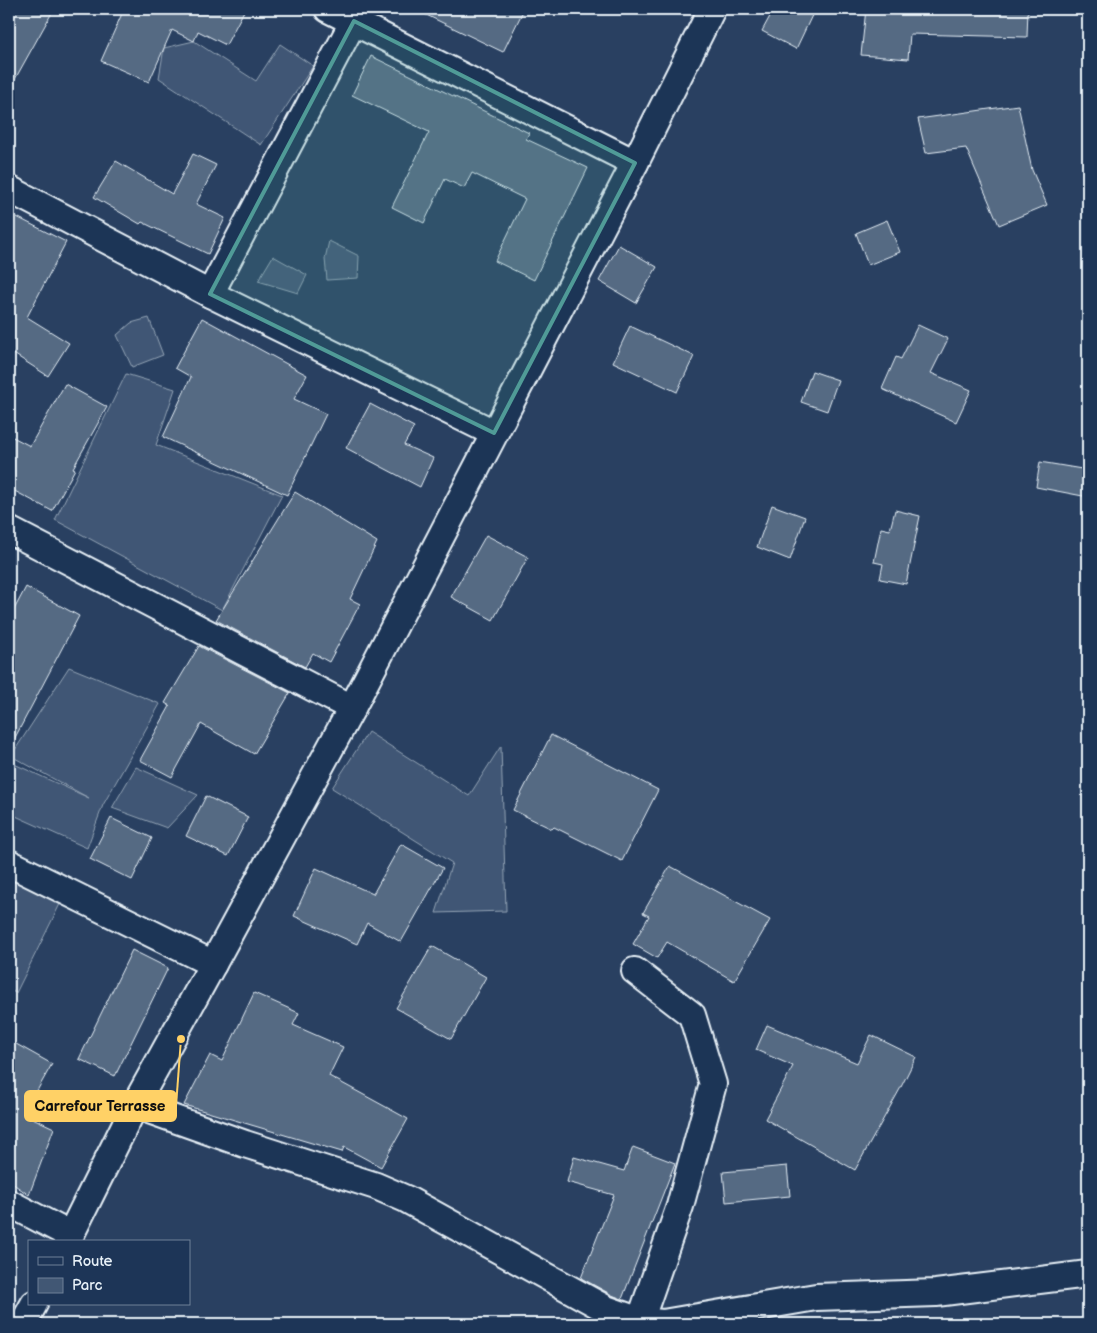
<svg xmlns="http://www.w3.org/2000/svg" width="1097" height="1333" viewBox="0 0 1097 1333" font-family="'Balsamiq Sans',sans-serif">
	<rect width="100%" height="100%" fill="#294061"/>
	<filter id="ink" filterUnits="userSpaceOnUse"><feTurbulence type="fractalNoise" baseFrequency=".02" numOctaves="2"/><feDisplacementMap in="SourceGraphic" scale="10" xChannelSelector="R" yChannelSelector="G"/><feConvolveMatrix kernelMatrix="1 2 1 2 8 2 1 2 1" color-interpolation-filters="sRGB"/></filter>
	<g filter="url(#ink)">
		<g fill="#415774" stroke="#94a4b6">
			<path d="M 194,41 L 256,81 L 280,44 L 313,66 L 261,145 L 159,78 L 164,48 Z"/>
			<path d="M 329,241 L 359,256 L 358,278 L 327,280 L 325,259 Z"/>
			<path d="M 273,256 L 307,275 L 298,293 L 258,281 Z"/>
			<path d="M 149,318 L 163,355 L 132,367 L 117,335 L 131,323 Z"/>
			<path d="M 126,374 L 175,389 L 156,445 L 282,495 L 222,610 L 55,520 Z"/>
			<path d="M 69,667 L 160,704 L 103,805 L 87,848 L 9,813 L 9,772 L 12,763 L 89,798 L 11,756 Z"/>
			<path d="M 368,732 L 469,796 L 501,746 L 506,911 L 436,913 L 452,863 L 332,788 Z"/>
			<path d="M 136,767 L 198,795 L 167,828 L 112,808 Z"/>
			<path d="M 9,874 L 62,900 L 16,993 L 9,990 Z"/>
		</g>
		<g fill="#556a83" stroke="#e8f1f8">
			<path d="M 9,9 L 54,9 L 9,90 Z"/>
			<path d="M 124,9 L 245,9 L 226,45 L 198,31 L 194,41 L 172,30 L 149,82 L 101,61 Z"/>
			<path d="M 414,9 L 524,9 L 503,52 Z"/>
			<path d="M 774,9 L 815,9 L 796,49 L 762,31 Z"/>
			<path d="M 866,9 L 1028,9 L 1027,37 L 910,34 L 908,59 L 861,55 Z"/>
			<path d="M 371,56 L 529,133 L 526,139 L 588,168 L 534,280 L 495,261 L 525,199 L 472,173 L 464,188 L 445,179 L 424,223 L 392,207 L 429,132 L 352,95 Z"/>
			<path d="M 1018,105 L 1032,170 L 1047,205 L 999,225 L 966,148 L 926,153 L 918,119 Z"/>
			<path d="M 193,154 L 216,165 L 196,204 L 225,218 L 208,254 L 142,222 L 140,224 L 94,197 L 116,161 L 172,194 Z"/>
			<path d="M 9,213 L 66,242 L 27,317 L 69,343 L 48,376 L 9,351 L 9,352 Z"/>
			<path d="M 887,220 L 900,252 L 868,265 L 856,233 Z"/>
			<path d="M 619,245 L 657,267 L 636,303 L 599,281 Z"/>
			<path d="M 202,318 L 307,375 L 294,399 L 326,414 L 287,495 L 163,437 L 191,377 L 175,368 Z"/>
			<path d="M 918,325 L 948,339 L 931,373 L 971,390 L 956,422 L 882,389 L 896,357 L 901,359 Z"/>
			<path d="M 630,326 L 694,356 L 677,392 L 613,362 Z"/>
			<path d="M 812,371 L 838,380 L 827,411 L 801,402 Z"/>
			<path d="M 65,384 L 107,407 L 73,468 L 75,469 L 52,511 L 9,488 L 9,435 L 30,446 Z"/>
			<path d="M 370,404 L 414,427 L 404,445 L 433,458 L 420,487 L 346,448 Z"/>
			<path d="M 1040,462 L 1088,470 L 1088,497 L 1036,487 Z"/>
			<path d="M 295,492 L 377,542 L 350,599 L 360,604 L 329,662 L 313,653 L 305,667 L 216,620 Z"/>
			<path d="M 772,505 L 805,517 L 790,560 L 757,547 Z"/>
			<path d="M 895,510 L 920,516 L 906,584 L 880,579 L 883,564 L 874,562 L 881,528 L 890,530 Z"/>
			<path d="M 486,535 L 528,557 L 493,620 L 451,597 Z"/>
			<path d="M 26,587 L 79,616 L 9,749 L 9,619 Z"/>
			<path d="M 199,646 L 290,693 L 254,754 L 201,724 L 172,777 L 140,760 L 170,706 L 165,703 Z"/>
			<path d="M 551,735 L 658,790 L 622,861 L 554,827 L 552,829 L 513,810 Z"/>
			<path d="M 206,796 L 248,817 L 228,856 L 186,836 Z"/>
			<path d="M 111,818 L 152,838 L 132,880 L 90,859 Z"/>
			<path d="M 401,844 L 443,868 L 401,942 L 367,923 L 357,944 L 294,916 L 316,868 L 373,894 Z"/>
			<path d="M 670,866 L 770,920 L 734,981 L 667,942 L 657,958 L 633,944 L 649,916 L 643,913 Z"/>
			<path d="M 432,946 L 486,977 L 451,1039 L 396,1008 Z"/>
			<path d="M 132,950 L 168,968 L 115,1076 L 79,1059 Z"/>
			<path d="M 254,993 L 299,1013 L 293,1025 L 343,1047 L 329,1076 L 408,1119 L 381,1167 L 344,1147 L 342,1152 L 184,1105 L 210,1055 L 222,1061 Z"/>
			<path d="M 767,1025 L 857,1063 L 871,1035 L 916,1057 L 900,1089 L 855,1170 L 765,1119 L 793,1066 L 756,1050 Z"/>
			<path d="M 9,1040 L 52,1064 L 24,1114 L 54,1128 L 29,1195 L 9,1181 Z"/>
			<path d="M 633,1147 L 675,1163 L 622,1299 L 612,1295 L 581,1278 L 614,1195 L 567,1182 L 574,1157 L 624,1171 Z"/>
			<path d="M 787,1166 L 790,1196 L 726,1202 L 723,1172 Z"/>
		</g>
		<g fill="none" stroke-linecap="round" stroke-linejoin="round">
			<defs>
				<g id="minor">
					<path d="M 328,9 L 635,163"/>
					<path d="M 9,189 L 210,294 L 494,433"/>
					<path d="M 210,294 L 360,9"/>
					<path d="M 9,530 L 352,708"/>
					<path d="M 9,863 L 213,964"/>
					<path d="M 635,971 L 692,1015 L 713,1084 L 680,1206 L 640,1321"/>
					<path d="M 135,1105 L 245,1144 L 376,1186 L 406,1199 L 606,1309 L 640,1321 L 663,1323 L 816,1297 L 936,1293 L 1088,1274"/>
					<path d="M 9,1203 L 70,1235"/>
					<path d="M 67,1242 L 135,1105 L 213,964 L 352,708 L 635,163 L 712,9"/>
					<path d="M 23,1324 L 34,1304"/>
				</g>
			</defs>
			<use href="#minor" stroke="#e8f1f8" stroke-width="30"/>
			<use href="#minor" stroke="#1d3557" stroke-width="26"/>
		</g>
	</g>
	<path fill="#509b97" fill-opacity="0.2" stroke="#509b97" stroke-width="4" stroke-linejoin="round" d="M 354,21 L 635,163 L 494,433 L 210,294 Z"/>
	<path fill="none" stroke="#ffd166" stroke-width="2" d="M181 1039L176 1106"/>
	<circle fill="#ffd166" stroke="#1d3557" stroke-width="2" cx="181" cy="1039" r="5"/>
	<rect fill="#ffd166" stroke="#ffd166" stroke-width="2" x="25" y="1091" width="151" height="30" rx="5"/>
	<g font-size="15" text-anchor="middle" font-weight="bold" fill="#111">
		<text x="100" y="1111">Carrefour Terrasse</text>
	</g>
	<rect width="1097" height="1333" fill="none" stroke="#1d3557" stroke-width="30"/>
	<rect x="15" y="15" width="1067" height="1303" fill="none" stroke="#e8f1f8" stroke-width="2" filter="url(#ink)"/>
	<rect x="28" y="1240" width="162" height="65" fill="#1d3557" stroke="#6e8097"/>
	<rect x="38" y="1257" width="25" height="8" fill="#1d3557" stroke="#6e8097"/>
	<text x="72" y="1266" font-size="15" fill="#e8f1f8">Route</text>
	<rect x="38" y="1278" width="25" height="15" fill="#415774" stroke="#6e8097"/>
	<text x="72" y="1290" font-size="15" fill="#e8f1f8">Parc</text>
</svg>
